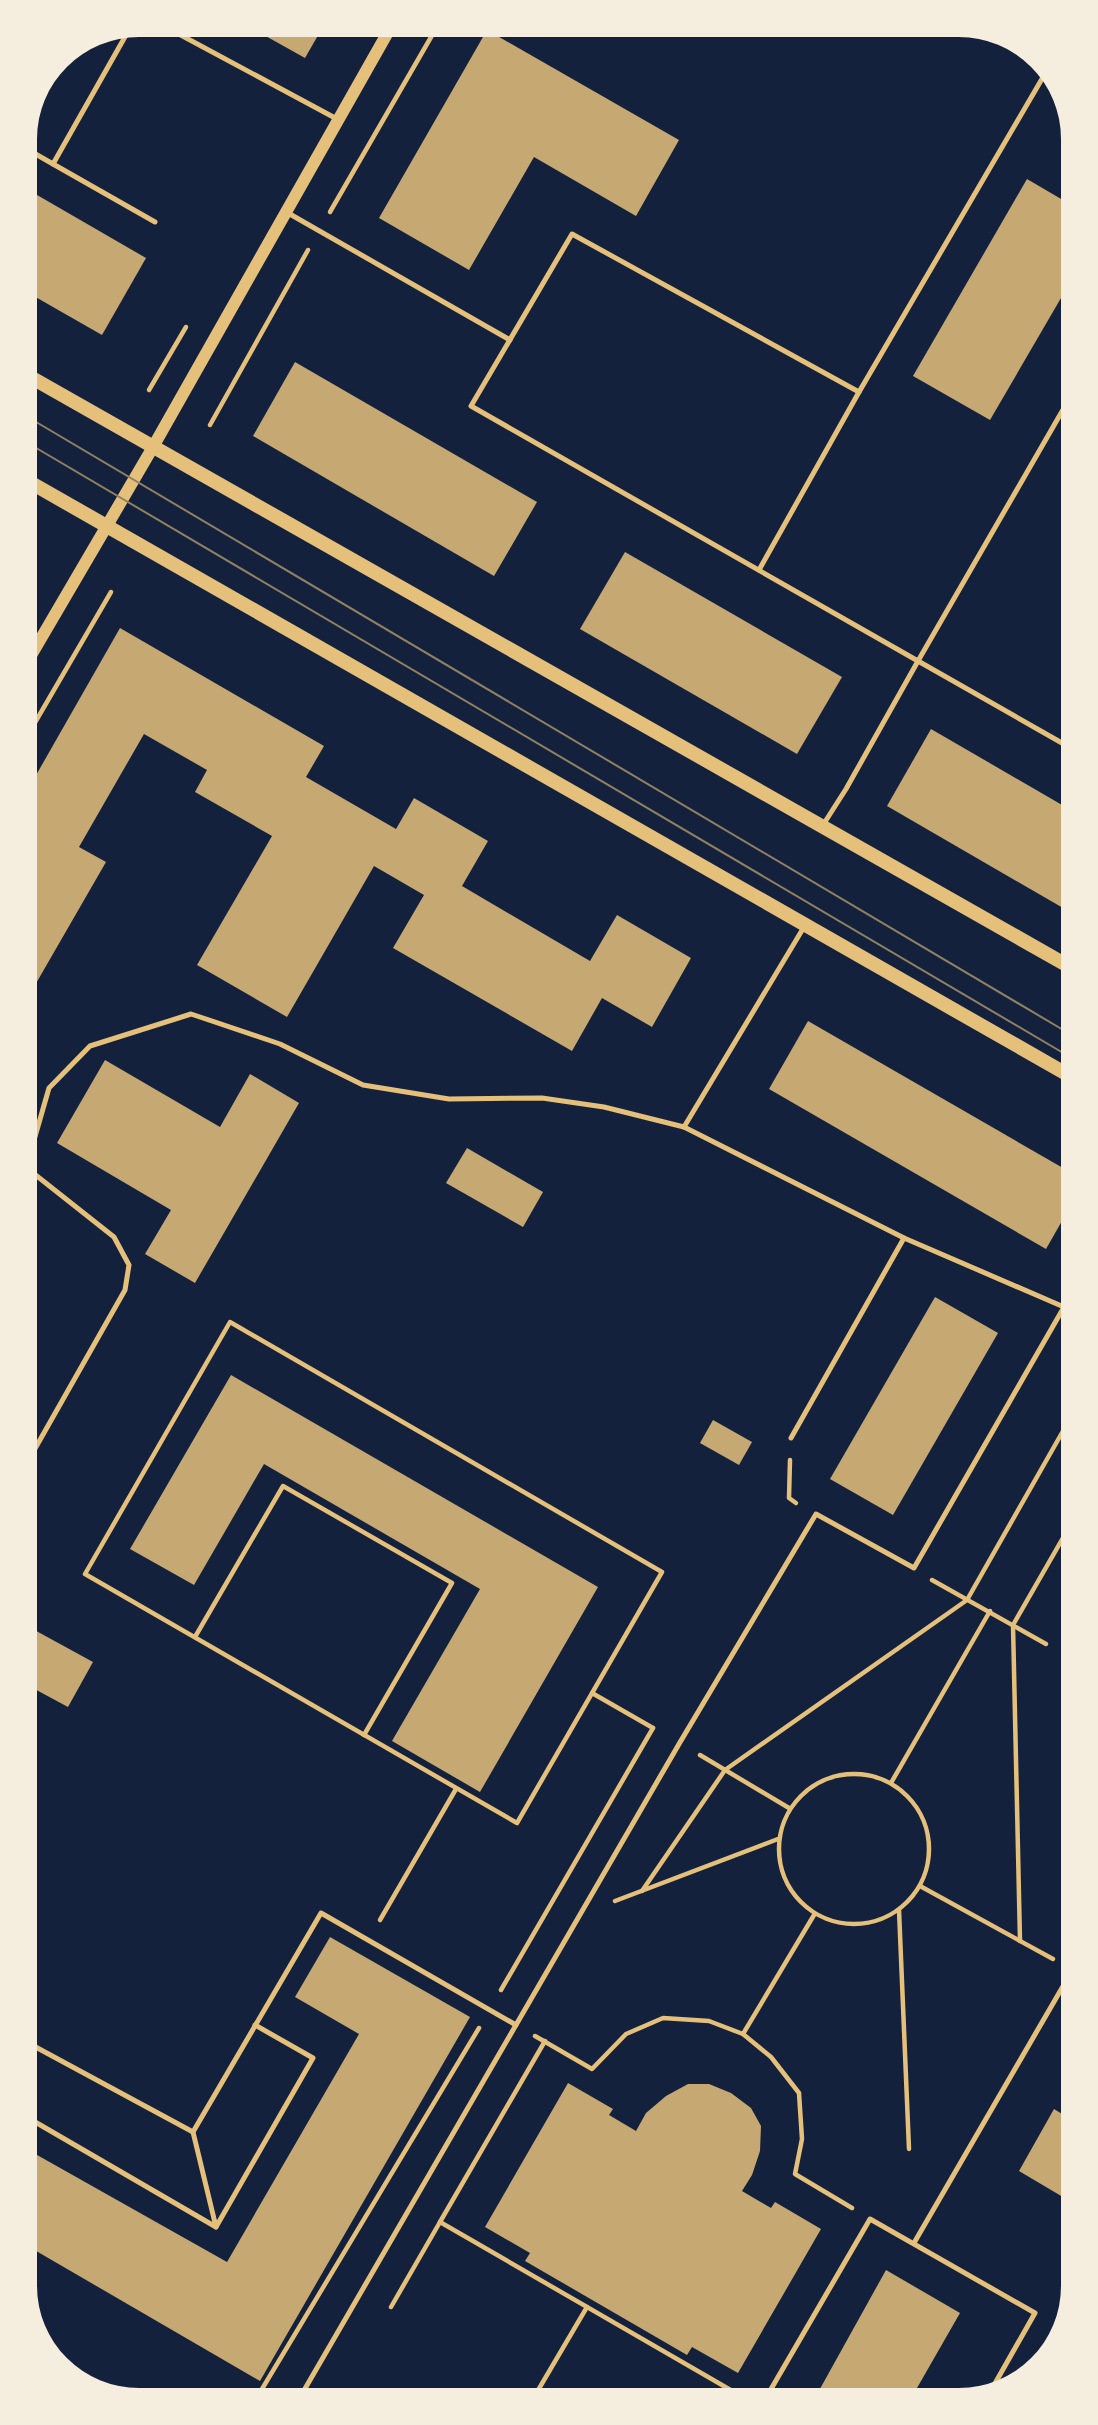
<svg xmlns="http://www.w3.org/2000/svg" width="1098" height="2425" viewBox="0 0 1098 2425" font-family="'Alegreya Sans',sans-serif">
	<rect width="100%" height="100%" fill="#14213d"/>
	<g fill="#c6a872">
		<path d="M 246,25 L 324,25 L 305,58 Z"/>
		<path d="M 691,25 L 710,25 L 705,33 Z"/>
		<path d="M 487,30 L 679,140 L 636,216 L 534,157 L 469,270 L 379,218 Z"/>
		<path d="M 1027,179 L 1068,203 L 1068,286 L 990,420 L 913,376 Z"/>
		<path d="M 25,188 L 146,258 L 102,335 L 25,291 Z"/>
		<path d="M 295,362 L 537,502 L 494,576 L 253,436 Z"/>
		<path d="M 625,552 L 842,677 L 797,754 L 580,629 Z"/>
		<path d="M 120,628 L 324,746 L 306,777 L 396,829 L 414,798 L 488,841 L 462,886 L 590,961 L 617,915 L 691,958 L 652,1027 L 602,998 L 572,1051 L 393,948 L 424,895 L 374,866 L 287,1017 L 197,965 L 272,836 L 195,792 L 207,770 L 144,734 L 79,847 L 106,862 L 27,999 L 27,791 Z"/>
		<path d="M 931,729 L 1069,809 L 1070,912 L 887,806 Z"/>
		<path d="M 808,1021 L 1070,1172 L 1070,1207 L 1046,1249 L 769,1089 Z"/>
		<path d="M 105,1060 L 220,1127 L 250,1074 L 299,1103 L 195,1283 L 145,1254 L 171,1210 L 57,1143 Z"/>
		<path d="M 467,1148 L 543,1192 L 523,1227 L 446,1183 Z"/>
		<path d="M 935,1297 L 998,1333 L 893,1515 L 830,1479 Z"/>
		<path d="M 231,1375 L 598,1587 L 480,1792 L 392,1741 L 480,1589 L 264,1464 L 194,1585 L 130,1549 Z"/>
		<path d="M 713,1420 L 752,1442 L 739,1465 L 700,1443 Z"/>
		<path d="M 29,1627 L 93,1662 L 68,1707 L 29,1686 Z"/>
		<path d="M 330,1937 L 470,2017 L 260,2381 L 31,2248 L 30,2151 L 227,2262 L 359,2034 L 295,1997 Z"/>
		<path d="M 568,2083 L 613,2109 L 609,2115 L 636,2131 L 646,2113 L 666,2096 L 688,2084 L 709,2084 L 731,2093 L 751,2108 L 761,2126 L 760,2151 L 752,2175 L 742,2191 L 771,2208 L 775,2202 L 821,2229 L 738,2373 L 692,2347 L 687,2355 L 525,2261 L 530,2253 L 485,2227 Z"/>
		<path d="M 1073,2107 L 1073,2203 L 1019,2171 L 1054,2109 L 1067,2117 Z"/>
		<path d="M 886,2270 L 960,2313 L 913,2395 L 816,2396 Z"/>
	</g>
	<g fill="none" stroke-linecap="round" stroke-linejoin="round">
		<g stroke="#e5c07b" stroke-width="4.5">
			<path d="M 330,212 L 438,25"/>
			<path d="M 149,390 L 186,327"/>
			<path d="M 210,425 L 308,250"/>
			<path d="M 26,738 L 111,592"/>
			<path d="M 230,1322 L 662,1572 L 517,1823 L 85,1574 Z"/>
			<path d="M 790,1460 L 789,1498 L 796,1503"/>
			<path d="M 932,1580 L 1046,1644"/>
			<path d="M 195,1637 L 283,1486 L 452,1583 L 364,1735"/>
			<path d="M 592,1693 L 653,1728"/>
			<path d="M 700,1755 L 789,1808"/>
			<circle cx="854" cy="1849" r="75"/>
			<path d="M 891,1783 L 990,1611"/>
			<path d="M 920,1886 L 1053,1959"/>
			<path d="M 642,1891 L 725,1770 L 967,1600 L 1071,1417"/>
			<path d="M 615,1901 L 778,1839"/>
			<path d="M 899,1910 L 909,2149"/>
			<path d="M 380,1920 L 456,1789"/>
			<path d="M 1020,1941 L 1013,1625 L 1071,1524"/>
			<path d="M 501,1990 L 653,1728"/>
			<path d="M 743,2034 L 814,1915"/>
			<path d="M 535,2036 L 592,2069 L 626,2034 L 663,2018 L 709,2021 L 743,2034 L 771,2057 L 799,2093 L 802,2139 L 795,2174 L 852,2208"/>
			<path d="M 545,2041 L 440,2222 L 741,2396"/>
			<path d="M 391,2307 L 440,2222"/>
			<path d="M 537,2392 L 587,2307"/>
			<path d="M 256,2399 L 479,2028"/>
		</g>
		<g stroke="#e5c07b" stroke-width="5">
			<path d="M 162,25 L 337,119"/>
			<path d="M 25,148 L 53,164 L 130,28"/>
			<path d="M 53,164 L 155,222"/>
			<path d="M 288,213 L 510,340"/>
			<path d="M 859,392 L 572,234 L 471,406 L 918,661 L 1068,401"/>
			<path d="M 759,570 L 859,392 L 1046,72"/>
			<path d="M 823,825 L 846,789 L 918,661 L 1069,747"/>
			<path d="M 804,927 L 684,1127 L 904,1238"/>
			<path d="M 28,1161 L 49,1088 L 90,1046 L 191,1014 L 280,1044 L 363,1085 L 449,1099 L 542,1098 L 604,1107 L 684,1127"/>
			<path d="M 28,1169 L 114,1237 L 129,1265 L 125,1290 L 28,1461"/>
			<path d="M 791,1438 L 904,1238 L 1064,1307 L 1071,1295"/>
			<path d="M 1072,1648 L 1067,1656 L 1072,1659"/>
			<path d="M 30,2044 L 193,2132 L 321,1913 L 516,2025"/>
			<path d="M 30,2056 L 35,2046"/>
			<path d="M 30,2119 L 216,2227"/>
			<path d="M 193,2132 L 216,2227 L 313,2058 L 255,2025"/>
			<path d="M 914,2243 L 1073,1969"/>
			<path d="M 767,2396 L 870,2219 L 1035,2313 L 989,2394"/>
			<path d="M 299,2399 L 679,1744 L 816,1514 L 914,1568 L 1064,1307"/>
		</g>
		<path stroke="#e5c07b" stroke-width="12" d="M 26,664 L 153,447 L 392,25"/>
		<g stroke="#e5c07b" stroke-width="14">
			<path d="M 25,374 L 1070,967"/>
			<path d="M 26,480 L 1070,1076"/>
		</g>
		<g stroke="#918062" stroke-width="2">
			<path d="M 26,416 L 1070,1034"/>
			<path d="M 26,442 L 1070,1057"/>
		</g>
	</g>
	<path d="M0 0H1098V2425H0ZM139 37H959A102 102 0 0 1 1061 139V2286A102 102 0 0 1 959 2388H139A102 102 0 0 1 37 2286V139A102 102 0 0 1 139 37Z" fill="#f5edde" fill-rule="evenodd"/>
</svg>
